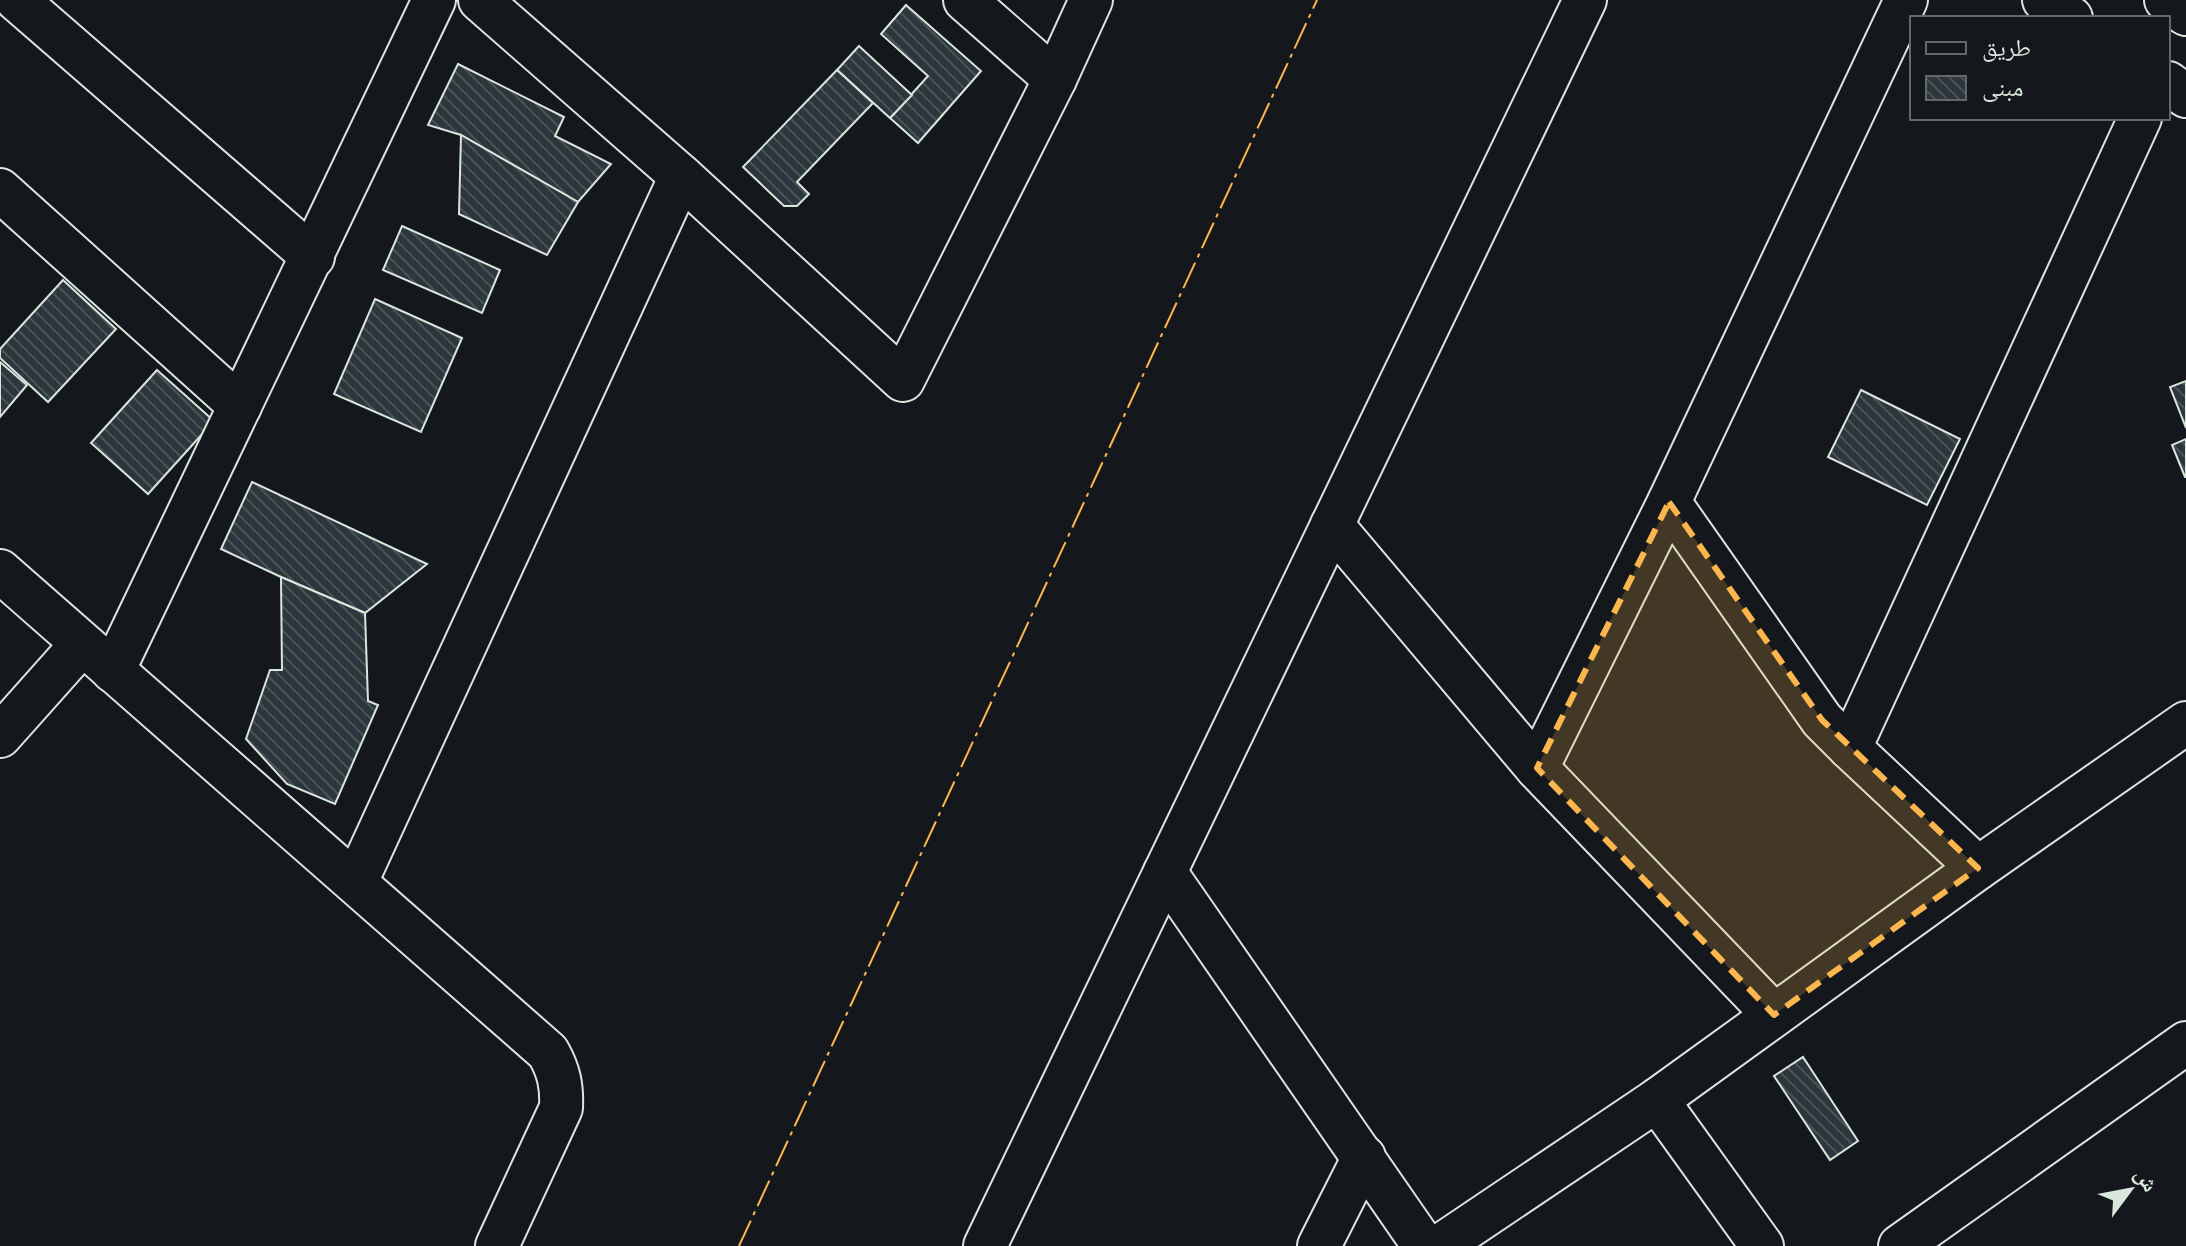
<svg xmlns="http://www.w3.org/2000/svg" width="2186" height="1246" viewBox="0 0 2186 1246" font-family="'Times New Roman','Noto Naskh Arabic',serif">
	<defs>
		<pattern id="building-back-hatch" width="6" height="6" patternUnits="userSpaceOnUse" patternTransform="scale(2)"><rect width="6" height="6" fill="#2c363c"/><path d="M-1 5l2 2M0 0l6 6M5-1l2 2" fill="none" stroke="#4a5358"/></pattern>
	</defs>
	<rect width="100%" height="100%" fill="#14181c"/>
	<g fill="url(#building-back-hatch)" stroke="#d8e6dc" stroke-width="2">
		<path d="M 906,5 L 981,71 L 918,143 L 890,118 L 928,76 L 881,34 Z"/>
		<path d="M 859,46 L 912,95 L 890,118 L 837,70 Z"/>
		<path d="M 458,64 L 564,117 L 555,136 L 611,164 L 578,202 L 461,135 L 428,125 Z"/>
		<path d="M 837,70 L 873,103 L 797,182 L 809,194 L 797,206 L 784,206 L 743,167 Z"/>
		<path d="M 461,135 L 578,202 L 547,255 L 459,214 Z"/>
		<path d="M 402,226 L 500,270 L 482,313 L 383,270 Z"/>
		<path d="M 63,280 L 116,329 L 48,402 L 0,358 L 0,349 Z"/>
		<path d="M 375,299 L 462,338 L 421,432 L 334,394 Z"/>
		<path d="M 0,362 L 27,385 L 0,417 Z"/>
		<path d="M 157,370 L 214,421 L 148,494 L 91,443 Z"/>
		<path d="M 2186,381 L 2186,428 L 2170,387 Z"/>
		<path d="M 1861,390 L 1960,439 L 1927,505 L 1828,457 Z"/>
		<path d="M 2186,439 L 2186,477 L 2185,477 L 2172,445 Z"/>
		<path d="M 252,482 L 427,564 L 365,613 L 281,577 L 221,549 Z"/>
		<path d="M 281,577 L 365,613 L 368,701 L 378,705 L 335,804 L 287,784 L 246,739 L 270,670 L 282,670 Z"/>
		<path d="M 1803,1057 L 1858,1141 L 1830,1160 L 1774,1076 Z"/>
	</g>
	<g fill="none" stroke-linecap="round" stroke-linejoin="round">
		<defs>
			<g id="minor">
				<path d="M 17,0 L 313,257"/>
				<path d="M 480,0 L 681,176 L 903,380 L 1055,79 L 1091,0"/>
				<path d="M 965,0 L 1055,79"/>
				<path d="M 2044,0 L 2071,18"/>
				<path d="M 2166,0 L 2186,14"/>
				<path d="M 2168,83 L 2186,96"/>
				<path d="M 0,190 L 240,406"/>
				<path d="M 1669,502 L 1822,720 L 1850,748"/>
				<path d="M 1332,525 L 1537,768 L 1774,1015"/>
				<path d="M 0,571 L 548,1052 C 559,1071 562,1086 561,1108 L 497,1246"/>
				<path d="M 113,671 L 434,0"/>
				<path d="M 0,736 L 82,644"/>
				<path d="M 1537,768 L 1669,502 L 1906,0"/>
				<path d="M 1978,868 L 1850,748 L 2140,118"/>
				<path d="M 1165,872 L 1424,1246"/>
				<path d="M 356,882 L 681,176"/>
				<path d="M 1657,1100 L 1762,1246"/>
				<path d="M 985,1246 L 1585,0"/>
				<path d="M 1319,1246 L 1364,1157"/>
				<path d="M 1440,1246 L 1657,1100 L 1978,868 L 2186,723"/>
				<path d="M 1900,1246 L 2186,1043"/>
			</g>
		</defs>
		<use href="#minor" stroke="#d8e6dc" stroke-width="46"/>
		<use href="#minor" stroke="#14181c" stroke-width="42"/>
		<path stroke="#ffb74d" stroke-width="2" stroke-dasharray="28 6 4 6" stroke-linecap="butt" d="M 739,1246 L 1317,0"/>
	</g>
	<path fill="#ffb74d" fill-opacity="0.2" stroke="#ffb74d" stroke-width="6" stroke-dasharray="16 10" stroke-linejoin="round" d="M 1669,502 L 1822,720 L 1978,868 L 1774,1015 L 1537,768 Z"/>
	<rect x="1910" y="16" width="260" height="104" fill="#14181c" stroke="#626a69" stroke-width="2"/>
	<rect x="1926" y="42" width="40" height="12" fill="#14181c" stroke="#626a69" stroke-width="2"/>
	<text x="1982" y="56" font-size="24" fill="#d8e6dc">طريق</text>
	<rect x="1926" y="76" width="40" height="24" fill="url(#building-back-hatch)" stroke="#626a69" stroke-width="2"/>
	<text x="1982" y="96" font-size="24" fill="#d8e6dc">مبنى</text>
	<g transform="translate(2130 1190) rotate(58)" stroke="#14181c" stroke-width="6" paint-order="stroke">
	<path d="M0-6L14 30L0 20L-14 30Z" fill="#d8e6dc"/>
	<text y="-12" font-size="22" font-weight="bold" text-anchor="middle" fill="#d8e6dc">ش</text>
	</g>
</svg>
